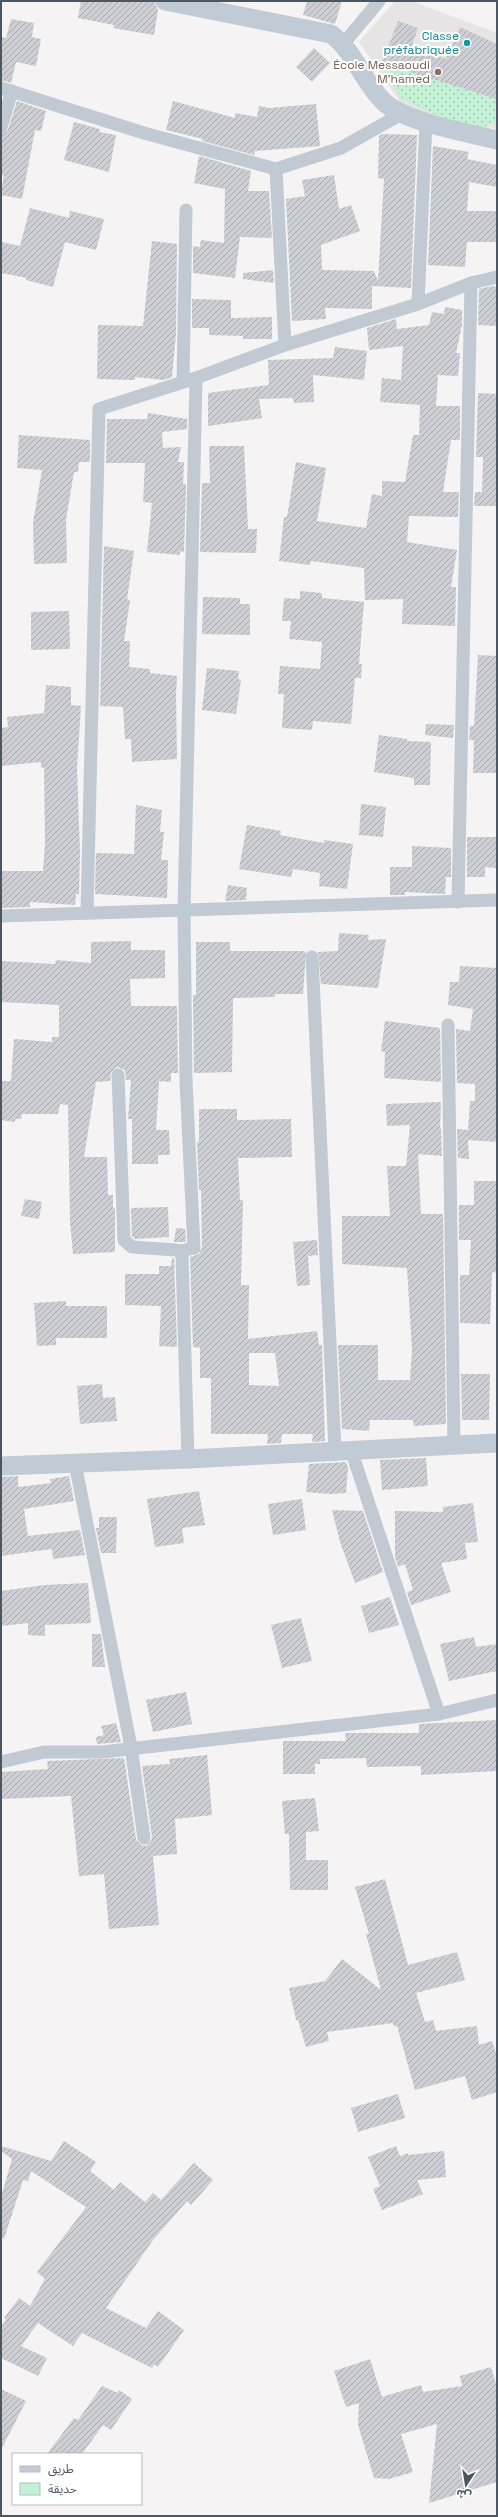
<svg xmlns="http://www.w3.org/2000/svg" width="498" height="2517" viewBox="0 0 498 2517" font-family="'Space Grotesk','Noto Sans Arabic',sans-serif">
	<defs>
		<pattern id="green-dots" width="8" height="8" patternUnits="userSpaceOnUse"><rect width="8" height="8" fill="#c3f1d5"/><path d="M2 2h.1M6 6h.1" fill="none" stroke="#a0c6b0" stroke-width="1.8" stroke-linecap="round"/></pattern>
		<pattern id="building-hatch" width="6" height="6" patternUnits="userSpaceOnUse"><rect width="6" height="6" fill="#cdcfd5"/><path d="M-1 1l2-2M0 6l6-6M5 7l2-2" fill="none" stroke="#a8abb0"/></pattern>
	</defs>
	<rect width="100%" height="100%" fill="#f5f3f3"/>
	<path fill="#e6e4e5" d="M 395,1 L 411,1 L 497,33 L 497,135 L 493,127 L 481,132 L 440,120 L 400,102 L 359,42 Z"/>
	<path fill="url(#green-dots)" d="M 386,54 L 497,90 L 497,127 L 492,123 L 481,129 L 440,117 L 401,98 L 379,64 Z"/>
	<g fill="url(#building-hatch)" fill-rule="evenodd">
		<path d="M 81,1 L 154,1 L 158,10 L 154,35 L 113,28 L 114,25 L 78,18 Z"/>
		<path d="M 307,1 L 342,1 L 335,24 L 303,15 Z"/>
		<path d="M 11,19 L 34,23 L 32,37 L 41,39 L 36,66 L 16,62 L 11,83 L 1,80 L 1,37 L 6,38 Z"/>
		<path d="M 398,21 L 418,28 L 411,48 L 446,59 L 460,27 L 497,44 L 497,99 L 382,63 Z"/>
		<path d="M 314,48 L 330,63 L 312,82 L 296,67 Z"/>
		<path d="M 17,101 L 46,111 L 41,131 L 35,130 L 22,199 L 1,195 L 4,175 L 1,175 L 1,135 L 8,130 Z"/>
		<path d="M 173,101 L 235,118 L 235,113 L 257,117 L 259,106 L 269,108 L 316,104 L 320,146 L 255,151 L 254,155 L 202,141 L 203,139 L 166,130 Z"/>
		<path d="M 74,122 L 100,129 L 99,132 L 116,135 L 109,172 L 64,160 Z"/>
		<path d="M 382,134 L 417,135 L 411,288 L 372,286 L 372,309 L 325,308 L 326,319 L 292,321 L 286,199 L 305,196 L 302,180 L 334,175 L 339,209 L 351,205 L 360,231 L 321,245 L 322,270 L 374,271 L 378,281 L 384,179 L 378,178 L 379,136 Z"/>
		<path d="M 433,146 L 469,152 L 467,159 L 497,165 L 497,187 L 469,182 L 467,211 L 497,211 L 497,242 L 467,242 L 465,267 L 428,265 Z"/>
		<path d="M 199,156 L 251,171 L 248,191 L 269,191 L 272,238 L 240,237 L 235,278 L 193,273 L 193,246 L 200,247 L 201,240 L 224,243 L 225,189 L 194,183 Z"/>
		<path d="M 30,208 L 69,218 L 70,211 L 104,219 L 96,250 L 65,242 L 53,287 L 26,280 L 27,278 L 1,273 L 1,242 L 20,246 Z"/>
		<path d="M 152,241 L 177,244 L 176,334 L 172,377 L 164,380 L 135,377 L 135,380 L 97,379 L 98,325 L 143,326 Z"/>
		<path d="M 273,270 L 274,283 L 243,279 L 243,273 Z"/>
		<path d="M 492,286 L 497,287 L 497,326 L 478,325 L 479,289 Z"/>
		<path d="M 192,299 L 231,300 L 231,318 L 272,317 L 272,339 L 243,339 L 243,336 L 209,335 L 209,328 L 192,328 Z"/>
		<path d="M 445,307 L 462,310 L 462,325 L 456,353 L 460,353 L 458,376 L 438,375 L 436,406 L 460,406 L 460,440 L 451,440 L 443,492 L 459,492 L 458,517 L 409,516 L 407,542 L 457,550 L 451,587 L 456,587 L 455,626 L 402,624 L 403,599 L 365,600 L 364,568 L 311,561 L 310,565 L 279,561 L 284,517 L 287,517 L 296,462 L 326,468 L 317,521 L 366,528 L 372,494 L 382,496 L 382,481 L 405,482 L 413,435 L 419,435 L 420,405 L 380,402 L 382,378 L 401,380 L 403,346 L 369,350 L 367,328 L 396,319 L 397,329 L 429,325 L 432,312 L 444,314 Z"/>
		<path d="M 335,347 L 367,351 L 364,380 L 313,375 L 314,402 L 294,403 L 293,398 L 259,399 L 262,418 L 208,426 L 208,393 L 269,385 L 268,360 L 333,358 Z"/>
		<path d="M 478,393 L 497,394 L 497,506 L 474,506 L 475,492 L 482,492 L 483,457 L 476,457 Z"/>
		<path d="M 148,413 L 187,419 L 187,429 L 162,432 L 163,448 L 181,447 L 178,462 L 184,462 L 183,484 L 186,484 L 184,552 L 180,551 L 180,555 L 147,552 L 152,503 L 143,502 L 145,463 L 106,463 L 107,419 L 147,419 Z"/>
		<path d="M 19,435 L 90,440 L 90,462 L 79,462 L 78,472 L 74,472 L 66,520 L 67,563 L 34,564 L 33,523 L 42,470 L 17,468 Z"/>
		<path d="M 209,446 L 244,446 L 248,529 L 257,529 L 256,553 L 200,552 L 202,483 L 210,483 Z"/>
		<path d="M 104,546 L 134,551 L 127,599 L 130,600 L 124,641 L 130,641 L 129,667 L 150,669 L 150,673 L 177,676 L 176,694 L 177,759 L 132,762 L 131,739 L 125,739 L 123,707 L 100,706 Z"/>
		<path d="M 300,591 L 322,593 L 322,598 L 364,602 L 359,664 L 362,664 L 361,678 L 355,678 L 351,724 L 313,721 L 312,730 L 282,728 L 284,694 L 278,694 L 280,666 L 320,669 L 322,642 L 289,639 L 291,621 L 282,621 L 284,598 L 300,599 Z"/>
		<path d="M 203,597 L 240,598 L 240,604 L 250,604 L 250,635 L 202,634 Z"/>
		<path d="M 69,611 L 70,649 L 31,650 L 31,612 Z"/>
		<path d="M 478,655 L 497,656 L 497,773 L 473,773 L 474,740 L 469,740 L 470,726 L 474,726 Z"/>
		<path d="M 207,668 L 239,671 L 238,679 L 241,680 L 236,714 L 202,710 Z"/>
		<path d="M 46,685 L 71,687 L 71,705 L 81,706 L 77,768 L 80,852 L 79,894 L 76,894 L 75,905 L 30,902 L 30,907 L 1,908 L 1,871 L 43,871 L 45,844 L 44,768 L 41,767 L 41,762 L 1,766 L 1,728 L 8,727 L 7,717 L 44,713 Z"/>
		<path d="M 426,724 L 454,725 L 453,738 L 425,735 Z"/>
		<path d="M 379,735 L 407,739 L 407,741 L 431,742 L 430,785 L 414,785 L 414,778 L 374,772 Z"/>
		<path d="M 361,804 L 386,807 L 383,837 L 359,835 Z"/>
		<path d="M 136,805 L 162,810 L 160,832 L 164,832 L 161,860 L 168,860 L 167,898 L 95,894 L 96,853 L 134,854 Z"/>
		<path d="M 247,825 L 281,831 L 280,835 L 324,843 L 324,840 L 353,844 L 347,889 L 319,886 L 320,873 L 293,869 L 291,877 L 239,869 Z"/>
		<path d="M 467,837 L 497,837 L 497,868 L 485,867 L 485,877 L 467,877 Z"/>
		<path d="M 412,846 L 451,848 L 451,877 L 446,877 L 445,894 L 405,892 L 405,895 L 390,895 L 390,867 L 412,867 Z"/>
		<path d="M 228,885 L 247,888 L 246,900 L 225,901 Z"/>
		<path d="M 339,933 L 369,935 L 368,940 L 386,939 L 378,988 L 321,984 L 318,952 L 338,951 Z"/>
		<path d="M 131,941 L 131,950 L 165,950 L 165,978 L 130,979 L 131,1006 L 177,1006 L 178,1073 L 171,1073 L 171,1082 L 159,1081 L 156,1130 L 169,1130 L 170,1155 L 158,1155 L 158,1164 L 132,1164 L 132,1119 L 128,1119 L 131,1080 L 126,1080 L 125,1070 L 117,1067 L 111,1072 L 110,1081 L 96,1082 L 84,1157 L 107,1157 L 108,1195 L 113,1195 L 113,1208 L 115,1208 L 115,1252 L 73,1254 L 70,1222 L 68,1105 L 60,1104 L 58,1114 L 22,1114 L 21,1119 L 15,1119 L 15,1122 L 1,1120 L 1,1081 L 11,1081 L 14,1039 L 52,1042 L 52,1037 L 59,1037 L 59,1005 L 1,1002 L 1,961 L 55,964 L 56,960 L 91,963 L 91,942 Z"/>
		<path d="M 196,942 L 230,942 L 230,951 L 303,951 L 306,952 L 303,994 L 275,994 L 275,997 L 233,998 L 232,1072 L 194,1073 L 193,995 L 196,995 Z"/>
		<path d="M 460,966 L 497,968 L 497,1142 L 468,1140 L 469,1159 L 458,1158 L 457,1129 L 468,1130 L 470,1101 L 475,1101 L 475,1084 L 457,1083 L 456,1029 L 470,1031 L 473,1009 L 448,1005 L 450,982 L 459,982 Z"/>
		<path d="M 385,1021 L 440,1028 L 441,1082 L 384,1078 L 385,1052 L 381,1051 Z"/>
		<path d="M 441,1102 L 440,1128 L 441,1128 L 442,1156 L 418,1154 L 421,1214 L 443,1214 L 446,1424 L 414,1426 L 413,1420 L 370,1420 L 369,1431 L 342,1429 L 338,1345 L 378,1345 L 378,1380 L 410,1380 L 412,1350 L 407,1268 L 342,1264 L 342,1216 L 390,1216 L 387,1166 L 406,1166 L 410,1125 L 387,1126 L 386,1104 Z"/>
		<path d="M 199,1109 L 237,1109 L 237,1120 L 291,1119 L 292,1157 L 238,1158 L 240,1200 L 243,1200 L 241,1285 L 249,1285 L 248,1339 L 317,1331 L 319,1345 L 322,1345 L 325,1441 L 312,1442 L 313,1434 L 282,1434 L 281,1443 L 267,1444 L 268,1434 L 211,1434 L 211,1378 L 200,1378 L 200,1348 L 193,1347 L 190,1257 L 199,1254 L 202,1248 L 201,1190 L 199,1190 L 197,1142 L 199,1142 ZM 249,1353 L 275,1353 L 279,1386 L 249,1385 Z"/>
		<path d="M 474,1181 L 497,1181 L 497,1273 L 492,1272 L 490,1324 L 460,1323 L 460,1275 L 469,1275 L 471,1240 L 459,1240 L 459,1205 L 474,1205 Z"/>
		<path d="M 25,1199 L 42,1202 L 39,1219 L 21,1216 Z"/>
		<path d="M 168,1207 L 169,1237 L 135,1239 L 132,1236 L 131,1208 Z"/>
		<path d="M 176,1228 L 185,1229 L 186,1242 L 174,1242 Z"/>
		<path d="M 317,1240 L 318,1255 L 308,1256 L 310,1285 L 297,1286 L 293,1242 Z"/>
		<path d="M 172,1258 L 174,1258 L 177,1347 L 159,1346 L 161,1306 L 125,1305 L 125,1274 L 159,1274 L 159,1266 L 171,1266 Z"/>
		<path d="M 66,1301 L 66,1306 L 107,1306 L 107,1338 L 56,1338 L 56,1345 L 37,1346 L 34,1303 Z"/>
		<path d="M 461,1374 L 490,1374 L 489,1420 L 462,1420 Z"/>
		<path d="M 102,1384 L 103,1398 L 115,1397 L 117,1421 L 80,1424 L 77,1386 Z"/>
		<path d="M 426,1458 L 428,1486 L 382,1490 L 380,1460 Z"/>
		<path d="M 346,1462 L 348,1468 L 346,1493 L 329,1494 L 306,1492 L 309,1464 Z"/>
		<path d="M 18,1476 L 18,1487 L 51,1483 L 50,1479 L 69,1476 L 74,1501 L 24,1509 L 28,1536 L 80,1530 L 85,1555 L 53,1559 L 52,1549 L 1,1556 L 1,1477 Z"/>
		<path d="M 199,1491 L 205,1525 L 182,1528 L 184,1543 L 155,1547 L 147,1499 Z"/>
		<path d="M 302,1499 L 306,1530 L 273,1535 L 268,1504 Z"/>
		<path d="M 473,1503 L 478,1542 L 465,1543 L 467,1559 L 441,1563 L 451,1592 L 411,1605 L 407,1592 L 413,1590 L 405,1564 L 398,1567 L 395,1556 L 395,1511 L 443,1512 L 443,1507 Z"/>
		<path d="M 332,1510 L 363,1511 L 383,1572 L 355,1583 L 340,1542 Z"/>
		<path d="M 99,1517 L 117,1517 L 116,1553 L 101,1553 L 96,1528 L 99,1528 Z"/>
		<path d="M 88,1583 L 91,1623 L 45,1625 L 45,1636 L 28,1635 L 28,1623 L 1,1626 L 1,1591 L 45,1585 Z"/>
		<path d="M 390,1597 L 399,1625 L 369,1633 L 361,1606 Z"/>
		<path d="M 301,1618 L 312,1661 L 282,1668 L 271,1625 Z"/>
		<path d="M 92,1634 L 101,1634 L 105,1667 L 92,1667 Z"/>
		<path d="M 474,1637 L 476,1647 L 497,1644 L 497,1671 L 449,1681 L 440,1644 Z"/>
		<path d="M 186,1692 L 192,1724 L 153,1732 L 146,1700 Z"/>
		<path d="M 497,1720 L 497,1771 L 421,1775 L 421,1766 L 367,1767 L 366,1758 L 320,1759 L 320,1764 L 315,1764 L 315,1774 L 283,1774 L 283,1741 L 346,1741 L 345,1733 L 419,1733 L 419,1724 Z"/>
		<path d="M 116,1723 L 121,1742 L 97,1744 L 96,1737 L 104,1735 L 101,1726 Z"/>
		<path d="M 207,1755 L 212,1815 L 175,1819 L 177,1854 L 153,1856 L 159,1925 L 109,1929 L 104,1874 L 79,1876 L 71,1796 L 1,1799 L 1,1772 L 48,1769 L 47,1761 L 124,1758 L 136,1839 L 141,1845 L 146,1846 L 151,1841 L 152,1837 L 142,1766 L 170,1764 L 169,1759 Z"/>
		<path d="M 315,1798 L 319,1831 L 306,1832 L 306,1860 L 328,1860 L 328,1890 L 290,1890 L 289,1834 L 285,1834 L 282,1801 Z"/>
		<path d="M 385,1879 L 408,1965 L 457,1952 L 465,1980 L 416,1993 L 425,2022 L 433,2020 L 436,2031 L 477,2026 L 479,2045 L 492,2041 L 497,2056 L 497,2092 L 472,2100 L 465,2076 L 415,2090 L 397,2026 L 394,2026 L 393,2023 L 327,2032 L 329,2041 L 306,2047 L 298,2020 L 296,2020 L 289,1988 L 325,1981 L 342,1959 L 381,1990 L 366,1934 L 369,1934 L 355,1887 Z"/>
		<path d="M 398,2094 L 405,2118 L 358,2132 L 351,2108 Z"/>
		<path d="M 64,2141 L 96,2162 L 90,2171 L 114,2190 L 120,2182 L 145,2202 L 153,2193 L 161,2200 L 194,2163 L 213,2180 L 191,2205 L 187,2201 L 153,2240 L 106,2308 L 146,2328 L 158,2311 L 184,2330 L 158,2367 L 154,2364 L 152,2368 L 82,2333 L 73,2346 L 38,2323 L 21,2346 L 47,2358 L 38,2376 L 1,2358 L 1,2327 L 6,2320 L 4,2318 L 19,2298 L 30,2306 L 45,2279 L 37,2272 L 86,2207 L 31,2171 L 28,2181 L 23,2180 L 4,2239 L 1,2238 L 1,2197 L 12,2159 L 1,2151 L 1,2146 L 51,2161 Z"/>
		<path d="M 396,2146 L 400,2156 L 408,2153 L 408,2155 L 444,2151 L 446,2177 L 417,2180 L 423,2194 L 382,2210 L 373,2189 L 380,2186 L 368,2157 Z"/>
		<path d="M 370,2359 L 382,2397 L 421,2385 L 423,2392 L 462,2386 L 460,2376 L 491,2367 L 497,2387 L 497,2482 L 429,2503 L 437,2424 L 401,2434 L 413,2472 L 389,2479 L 374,2478 L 358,2425 L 359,2403 L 346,2407 L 334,2371 Z"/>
		<path d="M 102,2386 L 118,2393 L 119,2390 L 132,2399 L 111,2430 L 103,2425 L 82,2454 L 47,2454 L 74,2418 L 78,2420 Z"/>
		<path d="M 1,2389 L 26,2401 L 1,2450 Z"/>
	</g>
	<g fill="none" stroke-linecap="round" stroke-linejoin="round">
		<g stroke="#c1cad2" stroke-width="13">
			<path d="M 344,43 L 379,1"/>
			<path d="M 1,88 L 144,133 L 276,169 L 341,148 L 403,113"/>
			<path d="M 1,127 L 12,91"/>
			<path d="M 276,169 L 285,345"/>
			<path d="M 418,304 L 426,122"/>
			<path d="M 183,382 L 186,210"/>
			<path d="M 458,902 L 471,283"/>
			<path d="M 87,912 L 99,409 L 196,378 L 285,345 L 418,304 L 471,283 L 497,277"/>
			<path d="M 1,916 L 497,900"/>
			<path d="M 312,957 L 335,1451"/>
			<path d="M 448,1025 L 454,1446"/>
			<path d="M 118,1075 L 124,1240 L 132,1247 L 176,1250 L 181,1251 L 182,1256 L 188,1459"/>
			<path d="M 181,1251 L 194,1248 L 186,1081 L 184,911 L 196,378"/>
			<path d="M 351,1450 L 439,1714"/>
			<path d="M 75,1463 L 131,1747 L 144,1838"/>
			<path d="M 1,1762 L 44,1752 L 102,1752 L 439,1714 L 497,1700"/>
		</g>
		<g stroke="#c1cbd6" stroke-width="19">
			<path d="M 165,1 L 331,34 C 355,52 363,82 384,102 C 405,122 468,133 497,140"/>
			<path d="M 1,1466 L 188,1459 L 497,1443"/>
		</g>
	</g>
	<circle fill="#0f9aa8" stroke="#fff" stroke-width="1.5" cx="467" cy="43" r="4"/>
	<circle fill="#8d6e63" stroke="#fff" stroke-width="1.5" cx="438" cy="72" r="4"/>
	<g text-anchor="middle" stroke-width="4" stroke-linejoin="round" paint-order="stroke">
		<g font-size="12" fill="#0d838f" stroke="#fff" text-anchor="end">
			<text x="459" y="40">Classe<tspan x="459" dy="14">préfabriquée</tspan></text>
		</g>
		<g font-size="12" fill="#785e54" stroke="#fff" text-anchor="end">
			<text x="430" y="69">École Messaoudi<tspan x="430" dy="14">M'hamed</tspan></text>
		</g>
	</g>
	<rect width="498" height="2517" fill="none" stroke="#4a5661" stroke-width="4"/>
	<rect x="12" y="2453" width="130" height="52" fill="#ffffff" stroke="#b7bbc0"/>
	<rect x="20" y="2466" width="20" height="6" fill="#c1cbd6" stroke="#b7bbc0"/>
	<text x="48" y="2473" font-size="12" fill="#4a5661">طريق</text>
	<rect x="20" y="2483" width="20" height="12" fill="#c3f1d5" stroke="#b7bbc0"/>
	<text x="48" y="2493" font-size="12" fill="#4a5661">حديقة</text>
	<g transform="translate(466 2485) rotate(192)" stroke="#ffffff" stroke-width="3" paint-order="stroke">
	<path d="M0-3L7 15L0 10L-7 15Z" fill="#4a5661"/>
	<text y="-6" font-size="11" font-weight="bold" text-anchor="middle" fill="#4a5661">ش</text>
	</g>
</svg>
